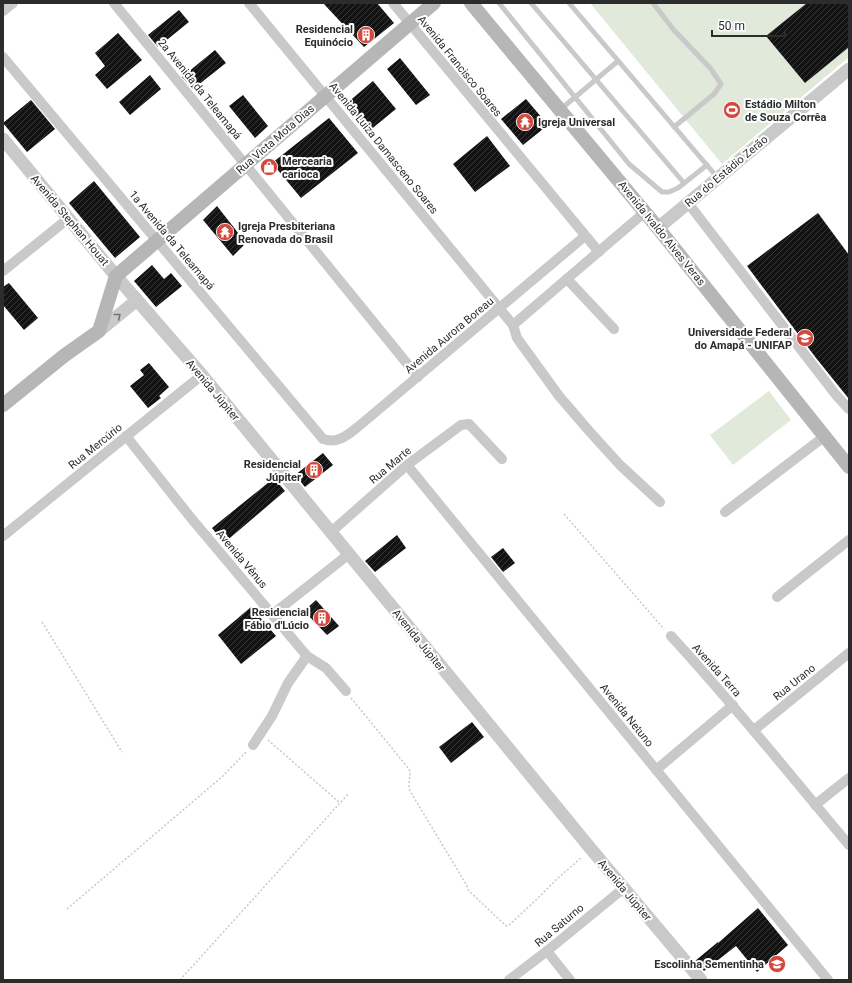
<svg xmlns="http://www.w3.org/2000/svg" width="852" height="983" viewBox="0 0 852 983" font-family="Roboto,sans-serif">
	<defs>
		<pattern id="building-hatch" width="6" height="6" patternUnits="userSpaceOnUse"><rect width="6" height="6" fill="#131313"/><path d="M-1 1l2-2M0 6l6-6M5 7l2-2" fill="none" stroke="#363636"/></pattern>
	</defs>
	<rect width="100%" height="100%" fill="#fff"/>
	<g fill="#e0e9da">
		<path d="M 590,3 L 849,3 L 849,57 L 722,164 Z"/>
		<path d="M 769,391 L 791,420 L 733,465 L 710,435 Z"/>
	</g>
	<g fill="url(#building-hatch)">
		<path d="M 323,3 L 377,3 L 394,23 L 364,47 Z"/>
		<path d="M 807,3 L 849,3 L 849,47 L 805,83 L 766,36 Z"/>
		<path d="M 179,10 L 189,22 L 158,47 L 148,35 Z"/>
		<path d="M 118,33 L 142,60 L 107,89 L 95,75 L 105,66 L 95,53 Z"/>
		<path d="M 215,50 L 226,63 L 193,89 L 182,77 Z"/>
		<path d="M 400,58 L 430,95 L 416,105 L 387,69 Z"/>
		<path d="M 150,75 L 161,89 L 130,115 L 119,102 Z"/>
		<path d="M 373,81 L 396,109 L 369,131 L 346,104 Z"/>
		<path d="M 243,95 L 268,126 L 255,138 L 229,106 Z"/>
		<path d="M 526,99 L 548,125 L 523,145 L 501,119 Z"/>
		<path d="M 31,100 L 55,129 L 27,152 L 3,123 Z"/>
		<path d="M 329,118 L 358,153 L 301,198 L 272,163 Z"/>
		<path d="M 487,136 L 510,166 L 475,192 L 453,164 Z"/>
		<path d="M 94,181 L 140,237 L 115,258 L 69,203 Z"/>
		<path d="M 217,206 L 246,243 L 233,256 L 203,220 Z"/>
		<path d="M 818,213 L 849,255 L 849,399 L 816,358 L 747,266 Z"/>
		<path d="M 152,265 L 164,279 L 171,273 L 182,286 L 156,307 L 134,281 Z"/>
		<path d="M 9,283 L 38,318 L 24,330 L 3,305 L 3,287 Z"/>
		<path d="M 149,363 L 169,387 L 159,396 L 161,398 L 148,408 L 130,386 L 144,375 L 140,370 Z"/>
		<path d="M 323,453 L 333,465 L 305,487 L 295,475 Z"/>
		<path d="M 274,478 L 285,491 L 224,543 L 212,528 Z"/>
		<path d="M 397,535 L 406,548 L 375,572 L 365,561 Z"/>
		<path d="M 503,548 L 515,563 L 503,572 L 491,557 Z"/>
		<path d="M 316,600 L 339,626 L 327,635 L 304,611 Z"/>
		<path d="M 251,607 L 276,636 L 241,664 L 218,635 Z"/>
		<path d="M 472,722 L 484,737 L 451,763 L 439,747 Z"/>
		<path d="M 758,908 L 788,945 L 757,972 L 736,946 L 704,971 L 695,961 L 718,942 L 718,943 Z"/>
	</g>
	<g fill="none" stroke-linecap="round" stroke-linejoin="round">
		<g stroke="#c9c9c9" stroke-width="1.5" stroke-dasharray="2 2" stroke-linecap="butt">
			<path d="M 564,514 L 664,629"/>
			<path d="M 42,622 L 122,752"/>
			<path d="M 351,698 L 409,769 C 412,777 407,783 410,791 L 466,884 L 469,891 L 505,925 L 507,926 L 509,925 L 536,900 L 558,878 L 582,857"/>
			<path d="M 268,740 L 340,803"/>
			<path d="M 67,909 L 223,776 L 246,752"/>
			<path d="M 180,980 L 349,793"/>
		</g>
		<g stroke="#c9c9c9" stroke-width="5">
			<path d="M 499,3 L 629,164 L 662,192 L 669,192 L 678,188 L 707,165"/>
			<path d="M 531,3 L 684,183"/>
			<path d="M 569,3 L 717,177"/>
			<path d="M 653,3 L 673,29 L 711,69 L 721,84 L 714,94 L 674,127"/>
			<path d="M 561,109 L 618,61"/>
		</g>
		<g stroke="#c9c9c9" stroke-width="10">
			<path d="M 114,3 L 418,377"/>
			<path d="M 249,3 L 513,325 L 517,338 L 559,396 L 590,432 L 620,465 L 660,502"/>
			<path d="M 393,3 L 599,252"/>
			<path d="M 3,11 L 13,3"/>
			<path d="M 3,57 L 323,439 C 338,444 348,435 359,426 L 585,236"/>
			<path d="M 688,203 L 836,395 L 849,409"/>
			<path d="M 3,271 L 69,218"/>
			<path d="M 567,279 L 614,329"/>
			<path d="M 513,325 L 645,212"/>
			<path d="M 126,436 L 191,518 L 307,656 L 326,668 L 346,691"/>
			<path d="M 407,465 L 828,980"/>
			<path d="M 725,512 L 825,436"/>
			<path d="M 331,532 L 407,465 L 461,425 L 469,424 L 502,459"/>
			<path d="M 3,536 L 202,375"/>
			<path d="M 777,597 L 849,540"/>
			<path d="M 273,614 L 349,554"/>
			<path d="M 671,636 C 733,703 790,775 849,845"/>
			<path d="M 754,730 L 849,653"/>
			<path d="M 253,745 L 272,716 L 288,683 L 307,656"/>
			<path d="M 656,770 L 733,705"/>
			<path d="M 815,805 L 849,778"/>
			<path d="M 547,951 L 570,980"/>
			<path d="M 509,980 L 547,951 L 624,888"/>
		</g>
		<g stroke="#c9c9c9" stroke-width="13">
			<path d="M 3,139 L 116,276 L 202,375 L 591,849 L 701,980"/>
			<path d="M 658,228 L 849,69"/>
			<path d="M 99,331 L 137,300"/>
		</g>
		<g stroke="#b6b6b6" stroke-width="14">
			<path d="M 471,3 L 658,228 L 849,467"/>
			<path d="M 3,405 L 65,355 L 99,331 L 116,276 L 434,3"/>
		</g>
	</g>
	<defs><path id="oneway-chevron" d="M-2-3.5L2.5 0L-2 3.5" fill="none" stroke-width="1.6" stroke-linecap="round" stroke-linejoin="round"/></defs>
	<use stroke="#737373" href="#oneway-chevron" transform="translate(118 316) rotate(-39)"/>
	<defs>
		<symbol id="building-disc" viewBox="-11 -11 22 22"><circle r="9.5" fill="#d4493d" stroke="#fff"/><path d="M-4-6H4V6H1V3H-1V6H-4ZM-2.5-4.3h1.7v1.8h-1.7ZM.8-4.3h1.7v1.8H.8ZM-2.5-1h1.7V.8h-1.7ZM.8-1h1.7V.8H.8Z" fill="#fff"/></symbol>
		<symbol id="stadium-disc" viewBox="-11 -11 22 22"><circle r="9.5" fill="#d4493d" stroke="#fff"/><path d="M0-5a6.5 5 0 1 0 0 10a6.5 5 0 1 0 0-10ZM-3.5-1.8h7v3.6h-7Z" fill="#fff"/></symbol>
		<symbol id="temple-disc" viewBox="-11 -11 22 22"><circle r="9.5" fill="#d4493d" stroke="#fff"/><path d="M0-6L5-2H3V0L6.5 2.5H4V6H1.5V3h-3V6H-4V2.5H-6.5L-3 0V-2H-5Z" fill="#fff"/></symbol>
		<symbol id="shop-disc" viewBox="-11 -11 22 22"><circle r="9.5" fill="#d4493d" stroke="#fff"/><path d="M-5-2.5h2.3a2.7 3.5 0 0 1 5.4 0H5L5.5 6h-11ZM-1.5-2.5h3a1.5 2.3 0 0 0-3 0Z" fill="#fff"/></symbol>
		<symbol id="university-disc" viewBox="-11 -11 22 22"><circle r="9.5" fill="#d4493d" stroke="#fff"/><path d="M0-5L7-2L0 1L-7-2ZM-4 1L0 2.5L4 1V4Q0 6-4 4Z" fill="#fff"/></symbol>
		<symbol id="school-disc" viewBox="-11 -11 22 22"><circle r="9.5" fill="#d4493d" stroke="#fff"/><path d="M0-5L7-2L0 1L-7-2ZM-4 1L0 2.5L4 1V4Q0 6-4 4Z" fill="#fff"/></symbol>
	</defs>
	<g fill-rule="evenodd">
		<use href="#building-disc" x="356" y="25" width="20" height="20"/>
		<use href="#stadium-disc" x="722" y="100" width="20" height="20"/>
		<use href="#temple-disc" x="515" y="112" width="20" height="20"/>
		<use href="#shop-disc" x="259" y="157" width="20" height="20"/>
		<use href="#temple-disc" x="215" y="222" width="20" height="20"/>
		<use href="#university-disc" x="795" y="328" width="20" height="20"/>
		<use href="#building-disc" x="304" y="460" width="20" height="20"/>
		<use href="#building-disc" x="312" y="608" width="20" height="20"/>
		<use href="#school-disc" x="767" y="954" width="20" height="20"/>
	</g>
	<g text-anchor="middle" stroke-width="4" stroke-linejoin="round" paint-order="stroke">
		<g font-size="11" font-weight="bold" fill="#2c2c2c" stroke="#fff" text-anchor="end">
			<text x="353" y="33">Residencial<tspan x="353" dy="13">Equinócio</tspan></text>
			<text x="745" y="108" text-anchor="start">Estádio Milton<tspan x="745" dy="13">de Souza Corrêa</tspan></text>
			<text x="538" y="126" text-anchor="start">Igreja Universal</text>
			<text x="282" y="165" text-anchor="start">Mercearia<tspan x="282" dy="13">carioca</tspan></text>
			<text x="238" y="230" text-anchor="start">Igreja Presbiteriana<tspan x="238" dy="13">Renovada do Brasil</tspan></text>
			<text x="792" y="336">Universidade Federal<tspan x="792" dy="13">do Amapá - UNIFAP</tspan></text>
			<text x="301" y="468">Residencial<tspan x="301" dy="13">Júpiter</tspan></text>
			<text x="309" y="616">Residencial<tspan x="309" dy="13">Fábio d'Lúcio</tspan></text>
			<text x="764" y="968">Escolinha Sementinha</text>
		</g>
		<g font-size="11" fill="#2c2c2c" stroke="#fff">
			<text transform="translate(460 66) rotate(51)" y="4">Avenida Francisco Soares</text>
			<text transform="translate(200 89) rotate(51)" y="4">2a Avenida da Teleamapá</text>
			<text transform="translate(275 139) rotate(-41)" y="4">Rua Victa Mota Dias</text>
			<text transform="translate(384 148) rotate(51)" y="4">Avenida Luiza Damasceno Soares</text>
			<text transform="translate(726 171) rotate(-40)" y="4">Rua do Estádio Zerão</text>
			<text transform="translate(70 220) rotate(50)" y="4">Avenida Stephan Houat</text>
			<text transform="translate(662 233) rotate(51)" y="4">Avenida Ivaldo Alves Veras</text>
			<text transform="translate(172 240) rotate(50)" y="4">1a Avenida da Teleamapá</text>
			<text transform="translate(449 335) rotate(-40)" y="4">Avenida Aurora Boreau</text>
			<text transform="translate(213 390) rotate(50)" y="4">Avenida Júpiter</text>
			<text transform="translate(95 446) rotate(-39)" y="4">Rua Mercúrio</text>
			<text transform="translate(390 465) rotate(-40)" y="4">Rua Marte</text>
			<text transform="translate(242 559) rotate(50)" y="4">Avenida Vênus</text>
			<text transform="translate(419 640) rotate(51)" y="4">Avenida Júpiter</text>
			<text transform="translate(717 670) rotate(48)" y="4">Avenida Terra</text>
			<text transform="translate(794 682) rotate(-39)" y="4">Rua Urano</text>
			<text transform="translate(627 715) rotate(51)" y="4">Avenida Netuno</text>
			<text transform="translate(625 890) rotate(50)" y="4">Avenida Júpiter</text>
			<text transform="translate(559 925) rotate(-40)" y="4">Rua Saturno</text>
		</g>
	</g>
	<rect width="852" height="983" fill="none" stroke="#2c2c2c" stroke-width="8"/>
	<path d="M712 30v6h73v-6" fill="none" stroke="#2c2c2c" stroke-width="2"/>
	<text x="718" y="30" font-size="12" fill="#2c2c2c" stroke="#ffffff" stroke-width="3" paint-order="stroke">50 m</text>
</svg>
